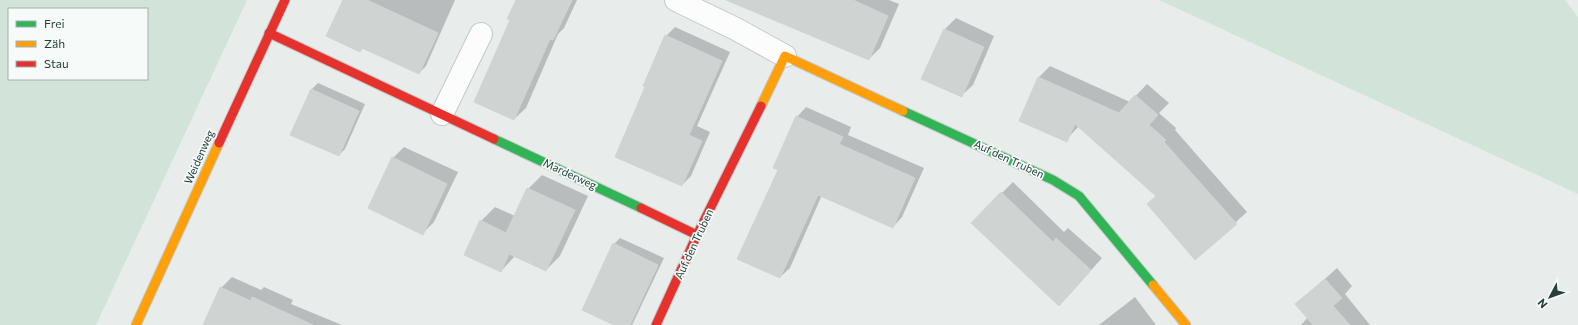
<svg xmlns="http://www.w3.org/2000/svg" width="1578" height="325" viewBox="0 0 1578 325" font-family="Commissioner,sans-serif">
	<rect width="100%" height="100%" fill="#e8eceb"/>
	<g fill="#d2e4da" fill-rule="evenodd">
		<path d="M 0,0 L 247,0 L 96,325 L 0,325 ZM 9,9 L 147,9 L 147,79 L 9,79 Z"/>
		<path d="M 1159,0 L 1565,0 L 1578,17 L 1578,194 Z"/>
	</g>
	<g fill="#0003">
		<path d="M 344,0 L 455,0 L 426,66 L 419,73 L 363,48 L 360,51 Z"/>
		<path d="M 517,0 L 577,0 L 564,28 L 558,34 L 526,108 L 514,119 L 512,20 Z"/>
		<path d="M 726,0 L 889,0 L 899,4 L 880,48 L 869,59 Z"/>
		<path d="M 956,18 L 994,36 L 973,85 L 961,96 L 944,30 Z"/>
		<path d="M 675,27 L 730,52 L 697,126 L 710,132 L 691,176 L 682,185 L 647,86 L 666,36 Z"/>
		<path d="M 1050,66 L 1130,102 L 1147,84 L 1169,103 L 1159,113 L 1176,128 L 1175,130 L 1247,212 L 1195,259 L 1157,195 L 1079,126 L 1066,140 L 1020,120 L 1039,77 Z"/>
		<path d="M 318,83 L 365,104 L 345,149 L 339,155 L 311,90 Z"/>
		<path d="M 806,107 L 851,127 L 848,135 L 924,168 L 902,217 L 893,227 L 822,195 L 790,268 L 780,277 L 779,169 L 797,117 Z"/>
		<path d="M 404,147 L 458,172 L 434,222 L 423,233 L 393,158 Z"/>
		<path d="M 542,175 L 588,196 L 560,256 L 546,270 L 515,256 L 501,271 L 481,221 L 495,207 L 515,216 L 528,189 Z"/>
		<path d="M 1013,182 L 1064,232 L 1068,228 L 1102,258 L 1070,294 L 972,223 Z"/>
		<path d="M 620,238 L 664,258 L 632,325 L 616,325 L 614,244 Z"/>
		<path d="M 1337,268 L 1352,286 L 1345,294 L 1370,325 L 1301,325 L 1308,317 L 1297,304 Z"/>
		<path d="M 232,277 L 261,290 L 264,287 L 293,300 L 291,304 L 342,325 L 204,325 L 221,288 Z"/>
		<path d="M 1135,297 L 1156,325 L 1099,325 Z"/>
	</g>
	<g fill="#cfd3d2" stroke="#d0d5d4">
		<path d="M 343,0 L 367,0 L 438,33 L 419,74 L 362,48 L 360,52 L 326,36 Z"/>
		<path d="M 516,0 L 572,0 L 553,40 L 550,39 L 514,120 L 474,102 L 510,20 L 507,19 Z"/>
		<path d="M 726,0 L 853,0 L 888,16 L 869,60 Z"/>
		<path d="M 944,29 L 984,47 L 962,97 L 921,79 Z"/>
		<path d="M 665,35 L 722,61 L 689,135 L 702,141 L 682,186 L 615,157 L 645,87 L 643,86 Z"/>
		<path d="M 1038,77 L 1119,113 L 1135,95 L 1158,115 L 1149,125 L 1166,140 L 1164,142 L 1237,224 L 1195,260 L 1147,204 L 1156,196 L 1075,124 L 1067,142 L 1019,121 Z"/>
		<path d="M 311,89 L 359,111 L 339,156 L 290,135 Z"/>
		<path d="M 796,116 L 843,137 L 839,144 L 915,178 L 893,228 L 818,195 L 780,278 L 737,259 L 778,170 L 773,168 Z"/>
		<path d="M 392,157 L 447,184 L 423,235 L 368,208 Z"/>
		<path d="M 527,188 L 575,210 L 546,271 L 509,254 L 501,272 L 464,255 L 480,220 L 506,233 Z"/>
		<path d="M 1001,192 L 1053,242 L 1056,238 L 1091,270 L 1059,306 L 971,223 Z"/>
		<path d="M 613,243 L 658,265 L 630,325 L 614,325 L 582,310 Z"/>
		<path d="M 1325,279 L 1342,298 L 1333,306 L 1350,325 L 1313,325 L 1295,304 Z"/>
		<path d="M 220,287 L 251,301 L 252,297 L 313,325 L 203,325 Z"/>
	</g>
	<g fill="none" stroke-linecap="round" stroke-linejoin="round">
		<defs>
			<g id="street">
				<path d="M 676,0 L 736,29 L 785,56"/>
				<path d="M 442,114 L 481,34"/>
			</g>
			<g id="fast">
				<path d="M 903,111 L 1053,180 L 1079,196 L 1153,285"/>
				<path d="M 494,139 L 641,208"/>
			</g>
			<g id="slow">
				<path d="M 761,106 L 785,56 L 903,111"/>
				<path d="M 1153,285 L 1186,325"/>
				<path d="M 136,325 L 219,143"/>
			</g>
			<g id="jam">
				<path d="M 269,33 L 494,139"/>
				<path d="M 219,143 L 285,0"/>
				<path d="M 641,208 L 697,235"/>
				<path d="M 656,325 L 697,235 L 761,106"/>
			</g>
		</defs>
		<use href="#street" stroke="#c5c9c8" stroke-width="24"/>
		<use href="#fast" stroke="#c3cac8" stroke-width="11"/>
		<use href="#slow" stroke="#c3cac8" stroke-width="11"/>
		<use href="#jam" stroke="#c3cac8" stroke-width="11"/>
		<use href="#street" stroke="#fcfcfc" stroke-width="22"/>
		<use href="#fast" stroke="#30b455" stroke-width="9"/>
		<use href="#slow" stroke="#ff9f0a" stroke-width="9"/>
		<use href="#jam" stroke="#e5322d" stroke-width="9"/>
	</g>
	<g text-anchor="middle" stroke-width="3.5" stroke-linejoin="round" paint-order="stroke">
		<g font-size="11" fill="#25403d" stroke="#f6fbf9">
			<text transform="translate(199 157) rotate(-66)" y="4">Weidenweg</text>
			<text transform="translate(1009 159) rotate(25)" y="4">Auf den Truben</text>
			<text transform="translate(570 174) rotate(25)" y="4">Marderweg</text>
			<text transform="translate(694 244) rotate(-65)" y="4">Auf den Truben</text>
		</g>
	</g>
	<rect x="8" y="8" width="140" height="72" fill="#f6fbf9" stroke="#a2b0ae"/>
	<rect x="16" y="21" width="20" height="6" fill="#30b455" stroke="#a2b0ae"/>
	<text x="44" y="28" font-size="12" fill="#25403d">Frei</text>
	<rect x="16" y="41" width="20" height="6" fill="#ff9f0a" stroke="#a2b0ae"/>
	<text x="44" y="48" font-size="12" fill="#25403d">Zäh</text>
	<rect x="16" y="61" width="20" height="6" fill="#e5322d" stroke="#a2b0ae"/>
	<text x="44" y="68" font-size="12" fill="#25403d">Stau</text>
	<g transform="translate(1550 297) rotate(229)" stroke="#f6fbf9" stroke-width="3" paint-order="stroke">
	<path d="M0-3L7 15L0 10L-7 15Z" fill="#25403d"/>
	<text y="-6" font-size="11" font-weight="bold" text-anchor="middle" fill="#25403d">N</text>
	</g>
</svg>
